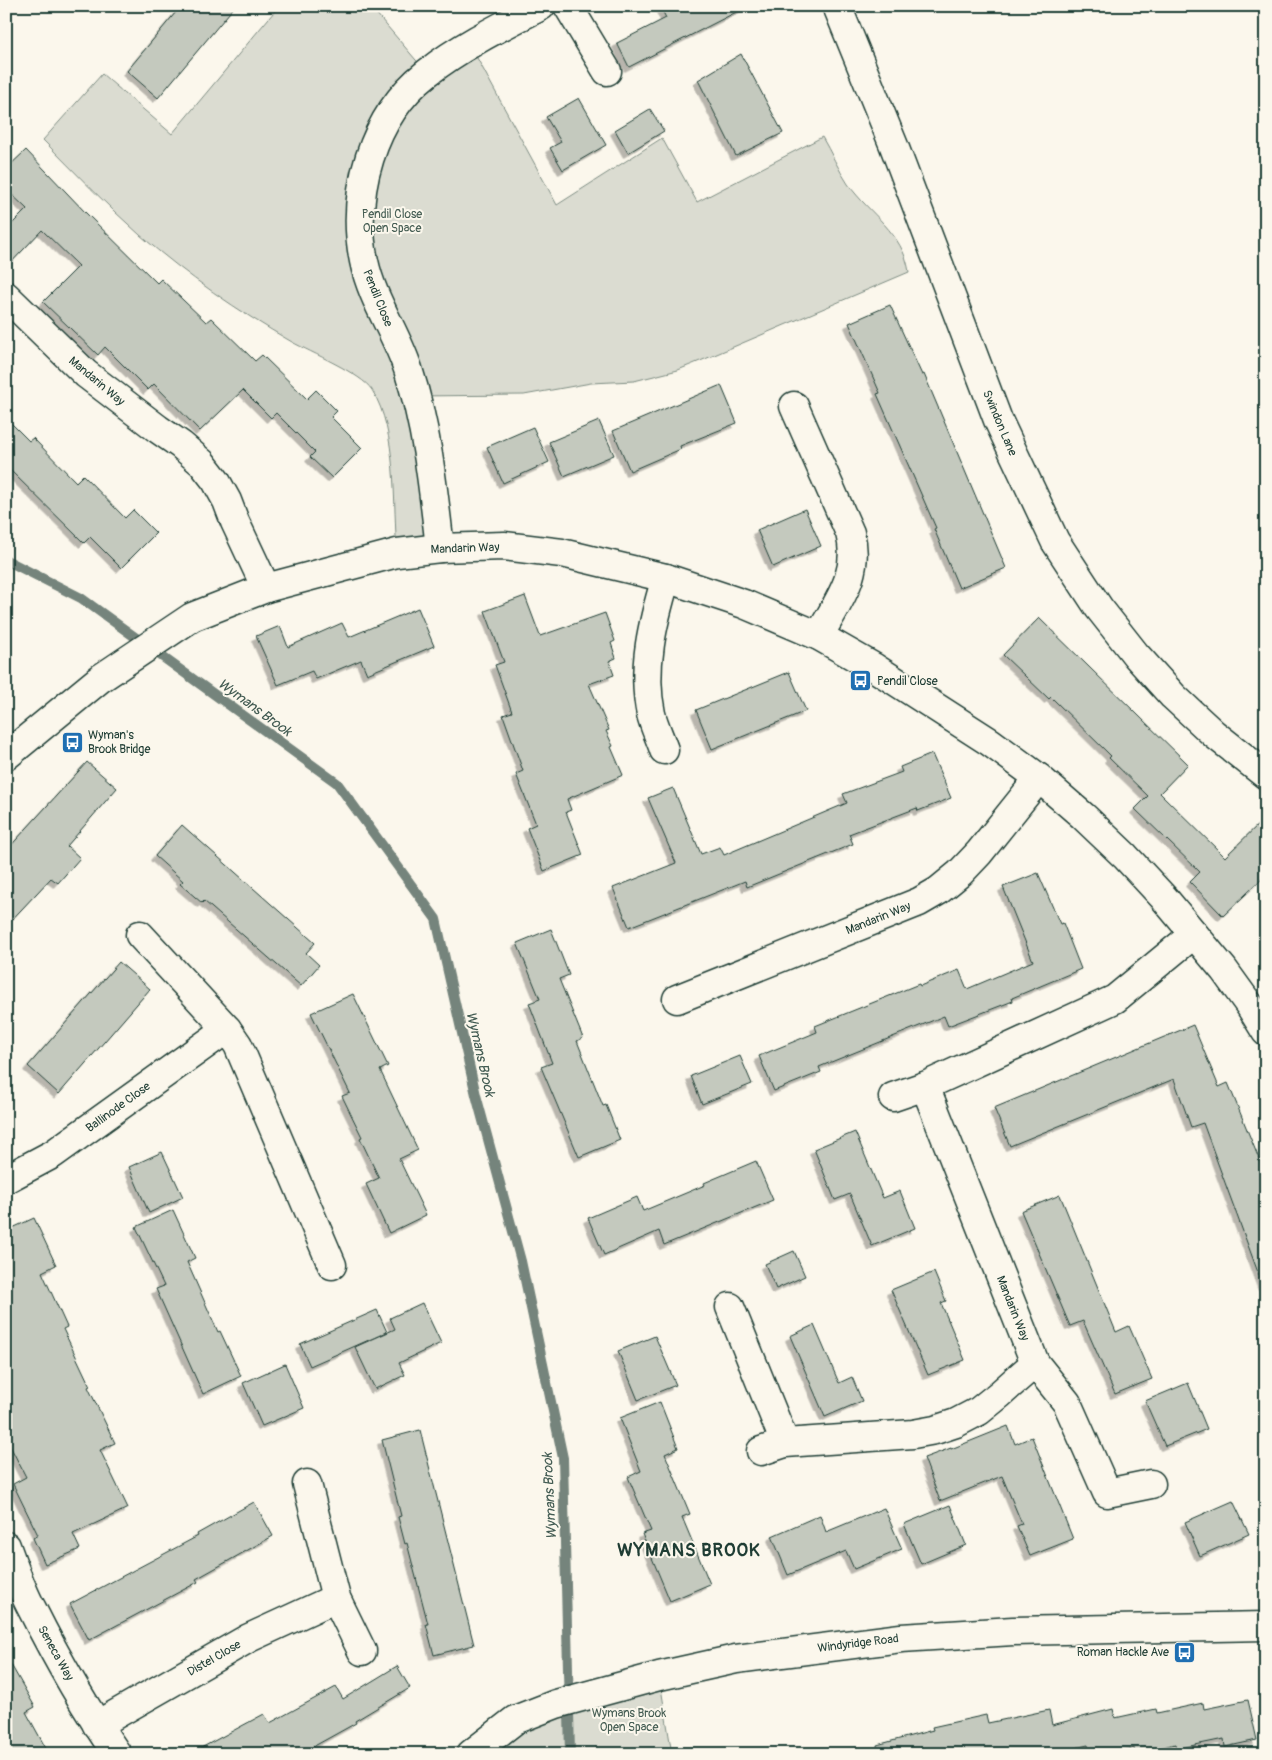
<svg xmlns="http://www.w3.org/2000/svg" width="1272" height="1760" viewBox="0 0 1272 1760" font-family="Pangolin,sans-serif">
	<defs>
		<filter id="shadow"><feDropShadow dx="-4.5" dy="4.5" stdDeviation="0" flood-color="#0004"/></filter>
	</defs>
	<rect width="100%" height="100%" fill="#fbf7ec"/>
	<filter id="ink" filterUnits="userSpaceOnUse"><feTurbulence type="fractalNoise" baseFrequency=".02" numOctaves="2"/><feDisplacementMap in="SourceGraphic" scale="10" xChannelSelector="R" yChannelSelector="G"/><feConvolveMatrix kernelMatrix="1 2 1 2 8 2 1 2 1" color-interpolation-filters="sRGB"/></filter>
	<g filter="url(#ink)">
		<g fill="#dbdcd1" stroke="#7d8c82">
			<path d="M 279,6 L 370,6 L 427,73 L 470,45 L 557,205 L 662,138 L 697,202 L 822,137 C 831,152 838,169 848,184 C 870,215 903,232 909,272 L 705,359 L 678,370 L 634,381 L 591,383 L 524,395 L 415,396 L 440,548 L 397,553 C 393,504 398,432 372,390 C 362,374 310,352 292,342 C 238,311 187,276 140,235 C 106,205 75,172 43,140 L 102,74 L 172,134 Z"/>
			<path d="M 659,1676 L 672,1754 L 471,1754 L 515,1720 Z"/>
		</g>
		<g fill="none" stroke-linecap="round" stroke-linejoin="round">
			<path stroke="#74847b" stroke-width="10" d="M 6,560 L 81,598 L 337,783 L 436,919 L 476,1095 L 521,1261 L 563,1458 L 570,1754"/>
		</g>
		<g fill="#c4c9be" stroke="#1f3d34" filter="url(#shadow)">
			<path d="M 181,6 L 235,6 L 158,98 L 127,71 Z"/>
			<path d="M 660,6 L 748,6 L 629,67 L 617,43 L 666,18 Z"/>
			<path d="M 741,54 L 783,133 L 736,156 L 698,80 Z"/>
			<path d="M 579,98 L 606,145 L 563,170 L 550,148 L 561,142 L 546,117 Z"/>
			<path d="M 650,109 L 664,131 L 628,153 L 615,130 Z"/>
			<path d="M 26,150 L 86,213 L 157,283 L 161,279 L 206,322 L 211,318 L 255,361 L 262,355 L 307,399 L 316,390 L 337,411 L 331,417 L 362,448 L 332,478 L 310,457 L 315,452 L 276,413 L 271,418 L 243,390 L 200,431 L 154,384 L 148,390 L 105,347 L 98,355 L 43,302 L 79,266 L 42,230 L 6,268 L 6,230 L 27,209 L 6,189 L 6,169 Z"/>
			<path d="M 890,305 L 922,375 L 924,374 L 1006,568 L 959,588 L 934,529 L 936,528 L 877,394 L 880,393 L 849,323 Z"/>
			<path d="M 721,385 L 737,423 L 680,446 L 681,449 L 630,471 L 613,431 Z"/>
			<path d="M 6,418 L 29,441 L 33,438 L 76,482 L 83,475 L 125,518 L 133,510 L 156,533 L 121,568 L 90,537 L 84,543 L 6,466 Z"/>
			<path d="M 599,421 L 614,455 L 564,476 L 549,442 Z"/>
			<path d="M 533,427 L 549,462 L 503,483 L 487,447 Z"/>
			<path d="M 805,509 L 821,546 L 773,567 L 757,530 Z"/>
			<path d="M 525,596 L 540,636 L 605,613 L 615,641 L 611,643 L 616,658 L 609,661 L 614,675 L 589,684 L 609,730 L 606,731 L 613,746 L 611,747 L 623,775 L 567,799 L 571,810 L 566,812 L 583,855 L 544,871 L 527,828 L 536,824 L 516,774 L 523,771 L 503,715 L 512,712 L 495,665 L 504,662 L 485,611 Z"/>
			<path d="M 418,608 L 434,646 L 367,674 L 361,660 L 316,679 L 312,671 L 278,685 L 256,636 L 280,626 L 288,647 L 342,623 L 349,637 Z"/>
			<path d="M 1039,618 L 1188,764 L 1160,793 L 1225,857 L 1266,817 L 1266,875 L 1223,916 L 1190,882 L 1200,872 L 1135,809 L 1148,796 L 1109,758 L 1111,756 L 1051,697 L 1049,699 L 1003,655 Z"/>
			<path d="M 789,672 L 806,711 L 712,749 L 696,710 Z"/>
			<path d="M 932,754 L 951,798 L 918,811 L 917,808 L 849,834 L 853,844 L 747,887 L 745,881 L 629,927 L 613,888 L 676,863 L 648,798 L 673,788 L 701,854 L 720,847 L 724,855 L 847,803 L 843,794 L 902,772 L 900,767 Z"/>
			<path d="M 87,762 L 117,788 L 67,846 L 80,858 L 58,883 L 51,878 L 6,926 L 6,851 Z"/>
			<path d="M 182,825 L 315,943 L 306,953 L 319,965 L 301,986 L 204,901 L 202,903 L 180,884 L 183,881 L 155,856 Z"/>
			<path d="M 1038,873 L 1060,924 L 1063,923 L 1081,969 L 1012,998 L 1013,1001 L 948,1026 L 944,1016 L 819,1067 L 821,1072 L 774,1091 L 759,1056 L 817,1032 L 815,1026 L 919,984 L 920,986 L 959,970 L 967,989 L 1033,961 L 1003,887 Z"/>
			<path d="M 551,929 L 569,975 L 559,979 L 583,1038 L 577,1041 L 603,1106 L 606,1105 L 620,1140 L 579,1157 L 541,1067 L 552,1063 L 529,1003 L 540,999 L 517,943 Z"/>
			<path d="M 119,962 L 150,989 L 59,1094 L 28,1066 Z"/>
			<path d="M 353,994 L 388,1066 L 380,1070 L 418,1150 L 399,1159 L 426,1215 L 389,1233 L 366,1184 L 379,1178 L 360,1138 L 362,1137 L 342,1096 L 350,1093 L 311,1013 Z"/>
			<path d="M 1193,1025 L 1219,1087 L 1228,1083 L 1266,1176 L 1266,1286 L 1263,1286 L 1203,1123 L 1191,1127 L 1174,1079 L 1010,1146 L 994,1108 Z"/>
			<path d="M 740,1056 L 752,1084 L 702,1104 L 691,1076 Z"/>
			<path d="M 855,1132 L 883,1198 L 900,1191 L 915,1228 L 872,1246 L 850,1194 L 835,1200 L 814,1149 Z"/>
			<path d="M 162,1152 L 183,1197 L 149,1213 L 129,1167 Z"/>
			<path d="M 756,1161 L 773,1200 L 664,1245 L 659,1231 L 604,1255 L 588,1218 L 637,1197 L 643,1211 L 705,1185 L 704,1183 Z"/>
			<path d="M 1060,1195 L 1116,1332 L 1129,1326 L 1152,1379 L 1115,1394 L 1083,1321 L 1070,1326 L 1021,1211 Z"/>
			<path d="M 173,1210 L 195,1258 L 187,1262 L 218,1332 L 220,1331 L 241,1376 L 203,1394 L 156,1289 L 164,1286 L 136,1227 Z"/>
			<path d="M 34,1218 L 56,1265 L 42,1272 L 67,1327 L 63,1329 L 90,1386 L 88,1387 L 115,1443 L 100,1450 L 128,1508 L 73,1534 L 80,1549 L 45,1564 L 33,1538 L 38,1535 L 13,1484 L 26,1477 L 6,1438 L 6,1231 Z"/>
			<path d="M 794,1251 L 805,1276 L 776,1289 L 765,1264 Z"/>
			<path d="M 934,1272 L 946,1301 L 941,1303 L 965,1360 L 928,1375 L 891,1290 Z"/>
			<path d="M 422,1303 L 441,1343 L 399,1363 L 405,1375 L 375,1389 L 355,1347 L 395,1329 L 390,1318 Z"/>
			<path d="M 377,1310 L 387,1332 L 310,1366 L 300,1344 Z"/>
			<path d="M 814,1325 L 839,1383 L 852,1377 L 862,1401 L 825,1417 L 790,1336 Z"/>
			<path d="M 655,1336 L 676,1385 L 638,1400 L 618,1351 Z"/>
			<path d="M 285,1364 L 304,1408 L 262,1426 L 243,1383 Z"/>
			<path d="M 1188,1383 L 1207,1429 L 1165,1446 L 1145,1401 Z"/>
			<path d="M 660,1402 L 678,1448 L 665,1454 L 690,1514 L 682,1517 L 710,1584 L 670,1601 L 642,1534 L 651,1531 L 628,1477 L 641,1471 L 620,1418 Z"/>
			<path d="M 1008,1426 L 1015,1444 L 1032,1437 L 1073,1539 L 1030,1556 L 1017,1526 L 1022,1524 L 1002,1476 L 940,1501 L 924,1458 L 951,1448 L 951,1449 Z"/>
			<path d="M 420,1430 L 474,1645 L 434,1655 L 426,1624 L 428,1624 L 407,1543 L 405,1544 L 398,1517 L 401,1516 L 382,1440 Z"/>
			<path d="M 1233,1501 L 1249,1534 L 1200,1556 L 1185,1522 Z"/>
			<path d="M 254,1502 L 273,1536 L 196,1579 L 198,1582 L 89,1640 L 70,1604 L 198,1536 L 197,1534 Z"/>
			<path d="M 950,1505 L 966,1545 L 921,1564 L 904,1524 Z"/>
			<path d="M 884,1508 L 902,1549 L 854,1569 L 846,1551 L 788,1575 L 772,1536 L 820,1515 L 826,1532 Z"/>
			<path d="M 6,1656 L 35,1707 L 26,1712 L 49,1754 L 6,1754 Z"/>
			<path d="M 397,1666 L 410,1688 L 355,1721 L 356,1723 L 300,1754 L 190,1754 L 264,1714 L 270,1723 L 336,1687 L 343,1699 Z"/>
			<path d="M 1248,1700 L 1257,1740 L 1225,1747 L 1224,1739 L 1176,1749 L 1175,1744 L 1135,1754 L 1134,1748 L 1111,1754 L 1090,1754 L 1088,1745 L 1049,1754 L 878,1754 L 877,1745 L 933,1730 L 932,1727 L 986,1715 L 988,1723 L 1049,1710 L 1052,1725 L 1113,1709 L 1115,1718 L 1156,1709 L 1157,1713 L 1203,1703 L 1204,1709 Z"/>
		</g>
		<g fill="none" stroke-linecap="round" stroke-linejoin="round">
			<defs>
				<g id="street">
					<path d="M 568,6 L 607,71"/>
					<path d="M 6,296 L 86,374 L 158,429 L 181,445 L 202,463 L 216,481 L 227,501 L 235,522 L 266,588"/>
					<path d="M 794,406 L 850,533 C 861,574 838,601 819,636"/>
					<path d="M 440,548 C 433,487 427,428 408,369 C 396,332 372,300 364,261 C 350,194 372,116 427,73 C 461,46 502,26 541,6"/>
					<path d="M 664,750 C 660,738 654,726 651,714 C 641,668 653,621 666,578"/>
					<path d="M 6,756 L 101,678 L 192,617 L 266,588 L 397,553 L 440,548 L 504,546 L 562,553 L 666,578 L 744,604 L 819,636 L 875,668 L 990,742 L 1039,778 L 1083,816 L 1125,856 L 1164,898 L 1224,970 L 1250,1006 L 1266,1032"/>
					<path d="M 140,935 L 227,1029 L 238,1045 L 332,1265"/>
					<path d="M 677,999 L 919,902 L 938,891 L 960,873 L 979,853 L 1039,778"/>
					<path d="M 925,1086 L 1035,1363 L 1067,1403 L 1107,1493 L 1151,1484"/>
					<path d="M 893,1097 L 925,1086 L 1115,999 L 1194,934"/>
					<path d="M 6,1179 L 53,1154 L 227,1029"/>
					<path d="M 730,1307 L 785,1443"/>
					<path d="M 761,1451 L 785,1443 L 913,1434 L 935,1430 L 956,1423 L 979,1411 L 1000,1394 L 1035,1363"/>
					<path d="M 307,1484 L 336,1598 L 362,1651"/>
					<path d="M 6,1546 C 14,1567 21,1589 32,1609 C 57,1659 85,1708 117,1754"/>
					<path d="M 97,1725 L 249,1638 L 336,1598"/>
				</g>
				<g id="secondary">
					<path d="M 837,6 L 894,146 L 998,420 L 1055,541 L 1099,608 L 1136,655 L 1173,696 L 1214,734 L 1266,775"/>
					<path d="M 471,1754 L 515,1720 L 556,1704 L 659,1676 L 736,1659 L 901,1638 L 1013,1631 L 1266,1626"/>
				</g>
			</defs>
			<use href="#street" stroke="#1f3d34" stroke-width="31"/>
			<use href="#secondary" stroke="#1f3d34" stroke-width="31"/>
			<use href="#street" stroke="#fbf7ec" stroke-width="28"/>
			<use href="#secondary" stroke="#fbf7ec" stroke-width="28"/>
		</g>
	</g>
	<defs>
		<symbol id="bus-square" viewBox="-11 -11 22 22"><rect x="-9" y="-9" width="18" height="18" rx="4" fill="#1f6fb2" stroke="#fbf7ec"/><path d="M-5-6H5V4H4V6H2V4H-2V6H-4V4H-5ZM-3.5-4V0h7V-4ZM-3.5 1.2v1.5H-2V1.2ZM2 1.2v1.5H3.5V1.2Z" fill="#fff"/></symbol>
	</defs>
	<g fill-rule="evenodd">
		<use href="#bus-square" x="848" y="668" width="25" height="25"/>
		<use href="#bus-square" x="60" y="730" width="25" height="25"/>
		<use href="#bus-square" x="1172" y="1640" width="25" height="25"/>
	</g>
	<g text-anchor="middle" stroke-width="4" stroke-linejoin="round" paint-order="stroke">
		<g font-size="12" fill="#455d53" stroke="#fbf7ec">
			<text x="392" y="218">Pendil Close<tspan x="392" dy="14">Open Space</tspan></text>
			<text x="629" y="1717">Wymans Brook<tspan x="629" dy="14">Open Space</tspan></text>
		</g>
		<g font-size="12" fill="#1f3d34" stroke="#fbf7ec">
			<text transform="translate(378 298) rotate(68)" y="4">Pendil Close</text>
			<text transform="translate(97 381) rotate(40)" y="4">Mandarin Way</text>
			<text transform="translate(1000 423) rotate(67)" y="4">Swindon Lane</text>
			<text transform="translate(465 548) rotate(-2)" y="4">Mandarin Way</text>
			<text transform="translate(878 918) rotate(-22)" y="4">Mandarin Way</text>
			<text transform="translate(118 1107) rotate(-36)" y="4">Ballinode Close</text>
			<text transform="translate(1013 1308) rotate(68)" y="4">Mandarin Way</text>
			<text transform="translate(858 1643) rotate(-7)" y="4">Windyridge Road</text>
			<text transform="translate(56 1653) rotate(61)" y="4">Seneca Way</text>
			<text transform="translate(214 1658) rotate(-30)" y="4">Distel Close</text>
		</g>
		<g font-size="12" fill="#1f3d34" stroke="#fbf7ec" text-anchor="start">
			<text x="877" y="685">Pendil Close</text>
			<text x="88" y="739">Wyman's<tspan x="88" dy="14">Brook Bridge</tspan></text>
			<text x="1169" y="1656" text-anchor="end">Roman Hackle Ave</text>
		</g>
		<g font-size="14" font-style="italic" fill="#425b52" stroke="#fbf7ec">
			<text transform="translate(255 707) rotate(36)" y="5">Wymans Brook</text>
			<text transform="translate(481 1054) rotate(77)" y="5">Wymans Brook</text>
			<text transform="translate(549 1496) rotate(-93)" y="5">Wymans Brook</text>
		</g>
		<g font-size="18" font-weight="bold" letter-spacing="1" fill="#1f3d34" stroke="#fbf7ec">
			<text x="689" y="1556">WYMANS BROOK</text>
		</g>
	</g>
	<rect width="1272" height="1760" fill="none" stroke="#fbf7ec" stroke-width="25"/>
	<rect x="12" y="12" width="1247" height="1735" fill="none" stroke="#1f3d34" stroke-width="2" filter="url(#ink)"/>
</svg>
